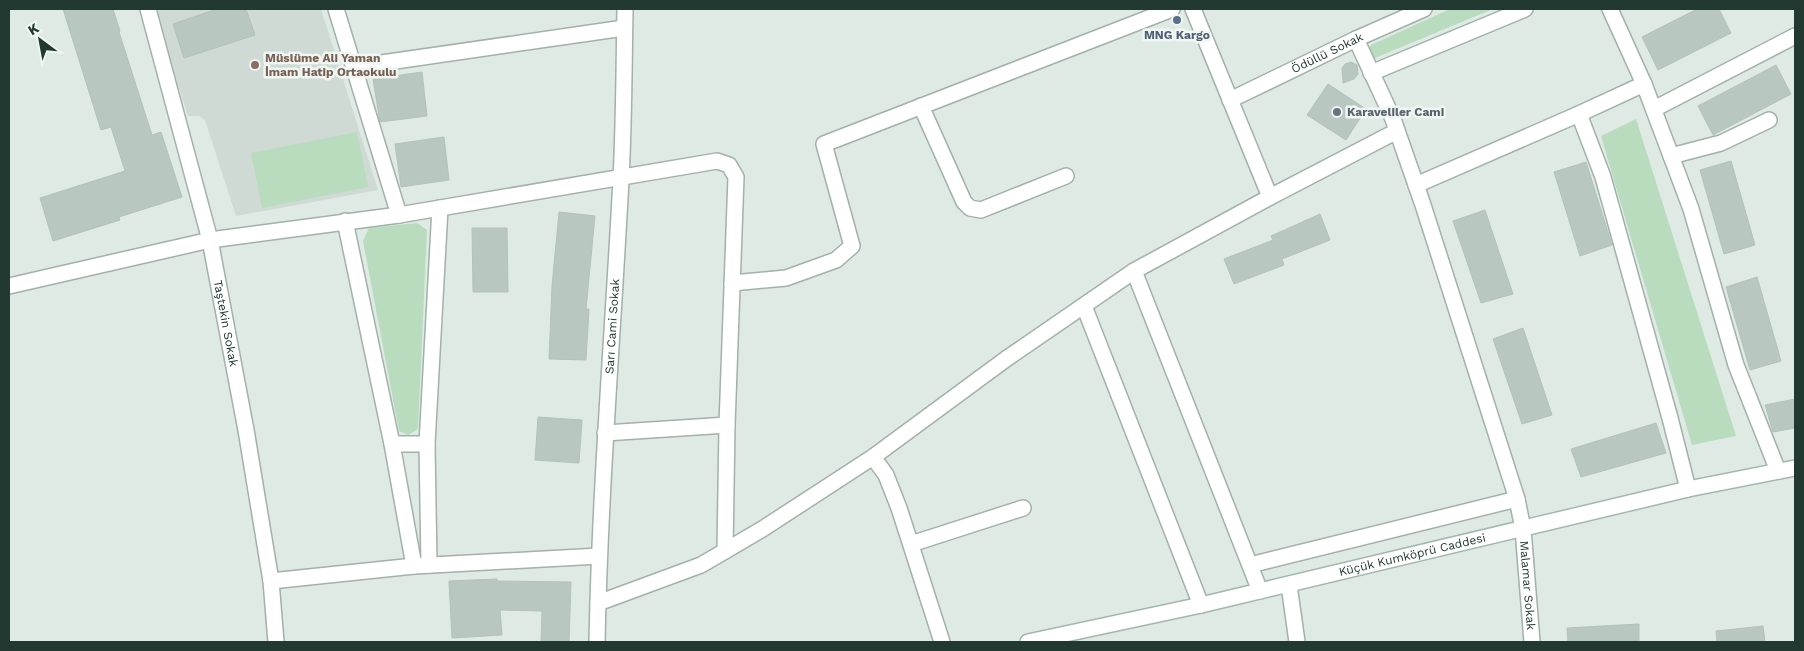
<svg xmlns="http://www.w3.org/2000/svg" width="1804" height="651" viewBox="0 0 1804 651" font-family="'Work Sans',sans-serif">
	<rect width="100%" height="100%" fill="#dfeae4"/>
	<path fill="#cedad3" d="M 158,9 L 321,9 L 378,190 L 236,216 L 205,120 L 199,116 L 188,116 L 155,14 Z"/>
	<g fill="#b9dbbe">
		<path d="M 1450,9 L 1493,9 L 1375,58 L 1369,55 L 1368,50 L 1371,45 Z"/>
		<path d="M 1636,119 L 1736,436 L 1692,445 L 1601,136 Z"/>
		<path d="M 357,132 L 368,187 L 262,208 L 251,153 Z"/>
		<path d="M 417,223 L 427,230 L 418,429 L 408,435 L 399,431 L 363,241 L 369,228 Z"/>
	</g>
	<g fill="#b8c7bf" stroke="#b2c3ba">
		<path d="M 63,9 L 113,9 L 120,31 L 119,32 L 152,135 L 161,132 L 182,197 L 119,217 L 120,220 L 53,241 L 40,198 L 125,171 L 111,127 L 101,130 Z"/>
		<path d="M 217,9 L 246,9 L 255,35 L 184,58 L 173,24 Z"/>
		<path d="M 1697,9 L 1719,9 L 1731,33 L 1658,70 L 1642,37 Z"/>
		<path d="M 1351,62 L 1357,65 L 1358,74 L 1354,79 L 1343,83 L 1342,68 L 1345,64 Z"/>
		<path d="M 1776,65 L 1791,94 L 1713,135 L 1698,106 Z"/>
		<path d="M 422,72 L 427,116 L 380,122 L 373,79 Z"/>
		<path d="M 1328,84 L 1366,109 L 1346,140 L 1307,115 Z"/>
		<path d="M 444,137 L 449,180 L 401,187 L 395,144 Z"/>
		<path d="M 1731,161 L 1755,245 L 1724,254 L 1700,170 Z"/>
		<path d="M 1586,162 L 1612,245 L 1580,256 L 1554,172 Z"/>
		<path d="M 1485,210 L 1513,294 L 1481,303 L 1453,221 Z"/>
		<path d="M 559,212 L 595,216 L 586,309 L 589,309 L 586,360 L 549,359 L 552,286 Z"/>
		<path d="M 1320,214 L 1330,240 L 1282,259 L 1284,265 L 1234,284 L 1224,259 L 1273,240 L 1271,236 Z"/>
		<path d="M 472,228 L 507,228 L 508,292 L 473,292 Z"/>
		<path d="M 1757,277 L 1781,361 L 1750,370 L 1726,287 Z"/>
		<path d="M 1523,328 L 1552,415 L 1522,424 L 1493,339 Z"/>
		<path d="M 1795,399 L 1795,428 L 1773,432 L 1765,405 Z"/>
		<path d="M 538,417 L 582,420 L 579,463 L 535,460 Z"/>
		<path d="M 1656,423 L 1666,453 L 1581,477 L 1571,449 Z"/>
		<path d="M 497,579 L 497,581 L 571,582 L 569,642 L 541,642 L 542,611 L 500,610 L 502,635 L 452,638 L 449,581 Z"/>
		<path d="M 1639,624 L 1639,642 L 1568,642 L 1567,628 Z"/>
		<path d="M 1763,626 L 1765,642 L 1717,642 L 1716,631 Z"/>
	</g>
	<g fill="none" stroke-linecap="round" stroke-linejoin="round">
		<defs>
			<g id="street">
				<path id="s1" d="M 148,9 L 210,240 L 246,430 L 271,581 L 276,642"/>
				<path d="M 336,9 L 399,215"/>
				<path id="s2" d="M 1356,39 L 1393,119 L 1423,205 L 1517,499 L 1523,529 L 1532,642"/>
				<path d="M 354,67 L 624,28"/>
				<path d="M 1371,73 L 1525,9"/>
				<path d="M 1644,84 L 1691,209 L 1736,365 L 1778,471"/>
				<path id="s3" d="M 1230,100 L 1356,39 L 1424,9"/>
				<path d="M 921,106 L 964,202 L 970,208 L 981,210 L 1066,176"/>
				<path d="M 1654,109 L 1795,36"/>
				<path d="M 1579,114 L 1603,177 L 1670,418 L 1688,489"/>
				<path d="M 1671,156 L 1721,143 L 1769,120"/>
				<path d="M 1416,185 L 1579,114 L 1644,84 L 1610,9"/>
				<path d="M 1270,197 L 1397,131"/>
				<path d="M 345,221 L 392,444 L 414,566"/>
				<path d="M 1134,271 L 1260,591"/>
				<path d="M 732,283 L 786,278 L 836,260 L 852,246 L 824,144 L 1172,9"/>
				<path d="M 9,286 L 210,240 L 399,215 L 717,161 L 729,165 L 736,177 L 727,425 L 725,551 L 764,528 L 873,457 L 1006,359 L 1134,271 L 1270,197 L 1193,9"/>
				<path d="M 1084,306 L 1201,605"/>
				<path d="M 605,433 L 727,425"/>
				<path d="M 392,444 L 427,444"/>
				<path d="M 873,457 L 886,475 L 899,508 L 942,642"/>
				<path d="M 911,544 L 1023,508"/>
				<path d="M 429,565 L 427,444 L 440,208"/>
				<path d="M 1250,565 L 1517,499"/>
				<path d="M 271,581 L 414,566 L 599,556"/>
				<path d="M 1289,585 L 1297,642"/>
				<path d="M 598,603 L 701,565 L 725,551"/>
				<path id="s4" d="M 597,642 C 600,487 613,333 621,179 C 624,122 624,65 625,9"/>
			</g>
			<g id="secondary">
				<path id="s5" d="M 1028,642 L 1201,605 L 1688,489 L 1795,468"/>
			</g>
		</defs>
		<use href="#street" stroke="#a2b1aa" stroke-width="18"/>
		<use href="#secondary" stroke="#a1b8ad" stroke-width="18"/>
		<use href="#street" stroke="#fff" stroke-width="15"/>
		<use href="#secondary" stroke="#fff" stroke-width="15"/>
	</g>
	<circle fill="#5c6f8a" stroke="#f0f7f2" stroke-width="2" cx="1177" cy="20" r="5"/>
	<circle fill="#8d6e63" stroke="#f0f7f2" stroke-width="2" cx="255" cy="65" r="5"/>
	<circle fill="#6b7280" stroke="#f0f7f2" stroke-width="2" cx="1337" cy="112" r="5"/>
	<g text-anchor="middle" stroke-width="5" stroke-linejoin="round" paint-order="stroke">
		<g font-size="12" font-weight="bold" fill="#4e5e75" stroke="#f0f7f2">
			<text x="1177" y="39">MNG Kargo</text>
		</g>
		<g font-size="12" fill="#213930" stroke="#f0f7f2">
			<text dy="4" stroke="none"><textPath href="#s3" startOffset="108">Ödüllü Sokak</textPath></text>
			<text dy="4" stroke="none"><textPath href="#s1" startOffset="324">Taştekin Sokak</textPath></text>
			<text dy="4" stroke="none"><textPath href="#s4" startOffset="316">Sarı Cami Sokak</textPath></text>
			<text dy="4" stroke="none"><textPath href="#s5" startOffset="394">Küçük Kumköprü Caddesi</textPath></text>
			<text dy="4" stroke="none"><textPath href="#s2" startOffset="575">Malamar Sokak</textPath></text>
		</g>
		<g font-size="12" font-weight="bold" fill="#785e54" stroke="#f0f7f2" text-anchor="start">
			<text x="265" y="62">Müslüme Ali Yaman<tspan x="265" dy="14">İmam Hatip Ortaokulu</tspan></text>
		</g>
		<g font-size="12" font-weight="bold" fill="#5b616d" stroke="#f0f7f2" text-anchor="start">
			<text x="1347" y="116">Karaveliler Cami</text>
		</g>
	</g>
	<rect width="1804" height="651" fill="none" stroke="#213930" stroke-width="20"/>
	<g transform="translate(40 40) rotate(328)" stroke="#f0f7f2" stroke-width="4" paint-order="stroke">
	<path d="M0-4L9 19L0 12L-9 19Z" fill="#213930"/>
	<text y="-8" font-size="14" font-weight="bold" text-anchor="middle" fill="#213930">K</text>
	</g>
</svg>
